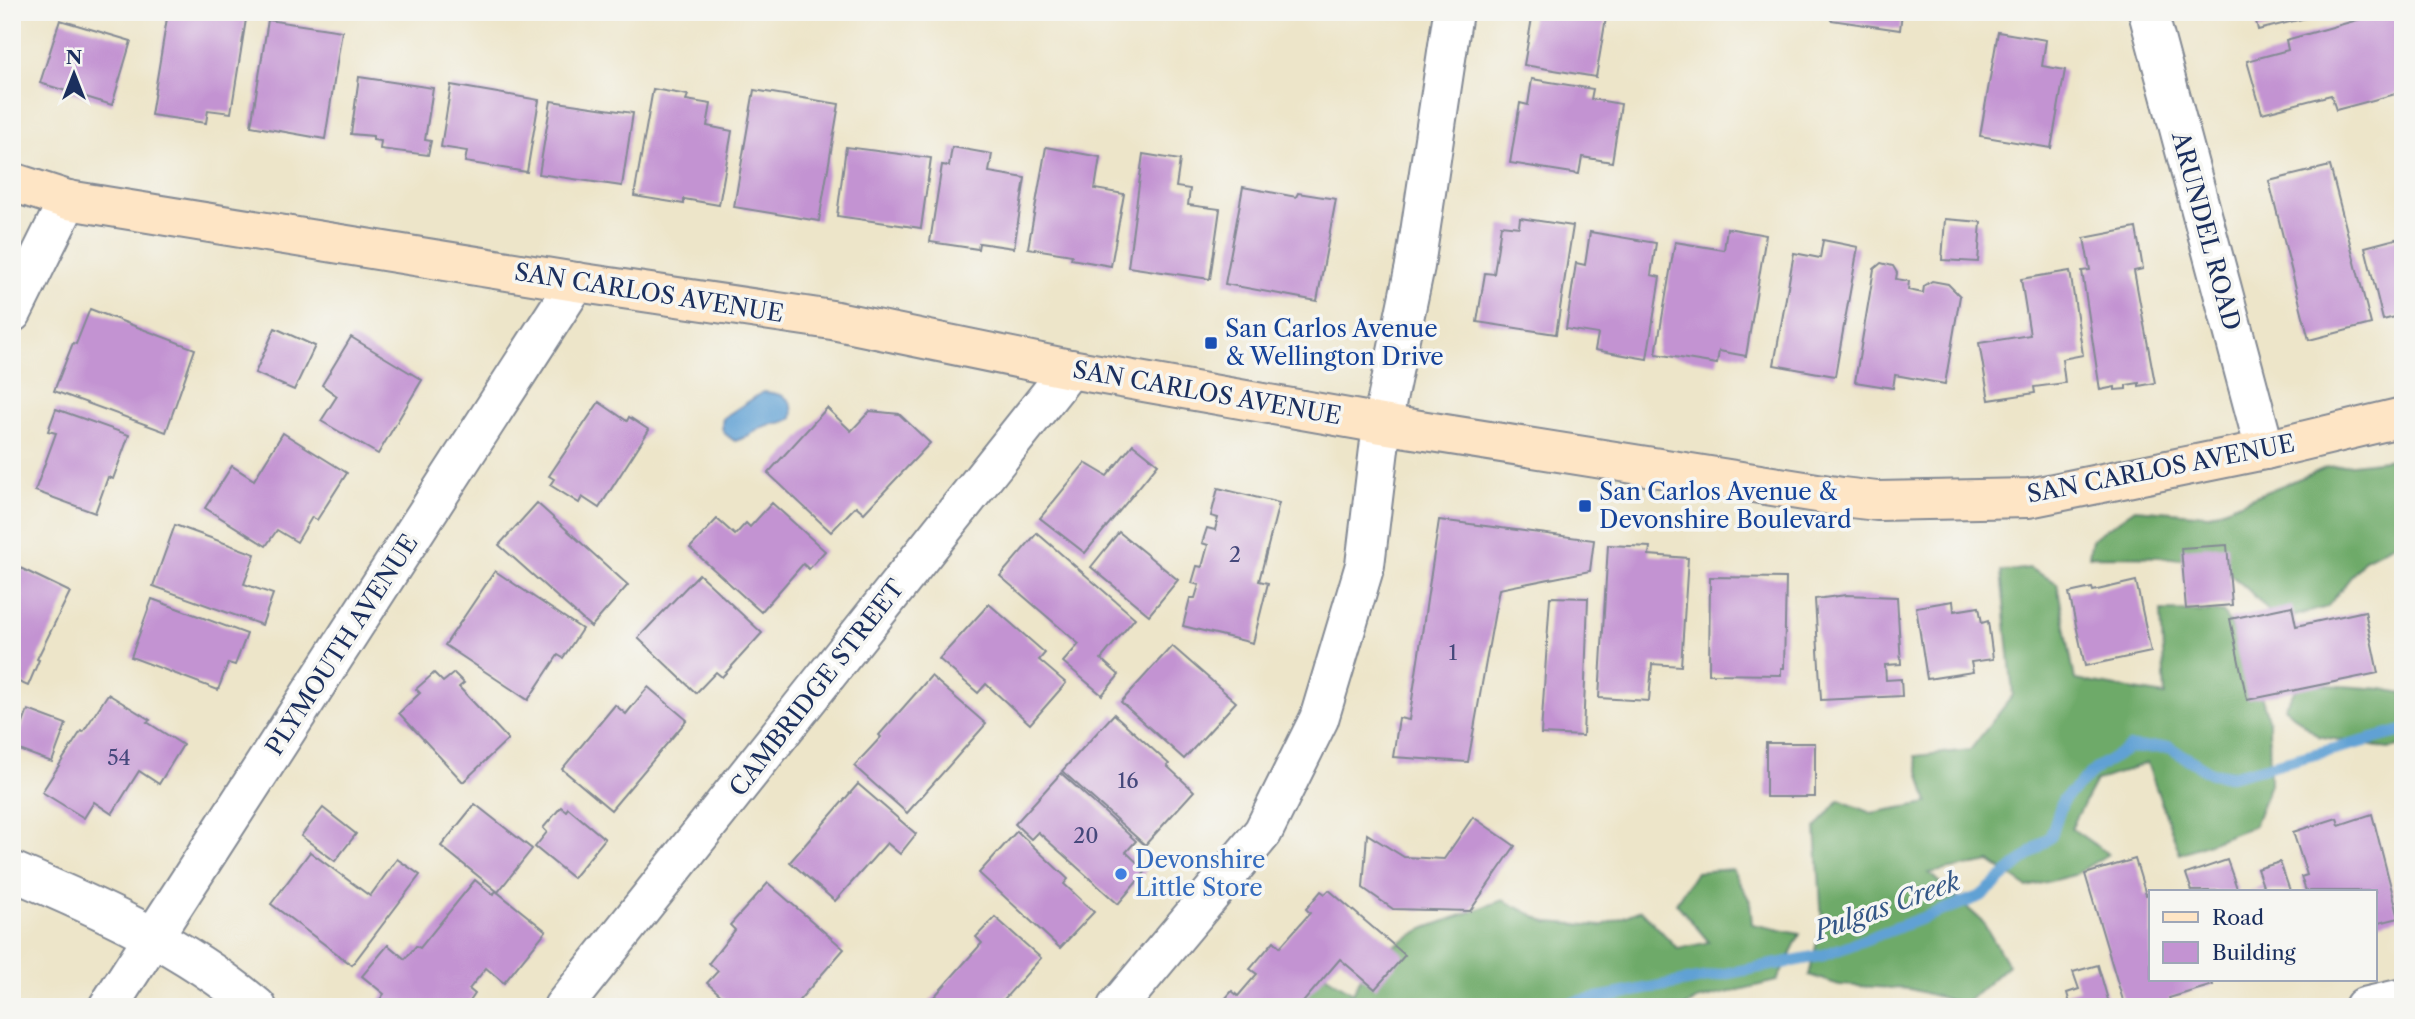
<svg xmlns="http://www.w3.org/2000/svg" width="2415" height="1019" viewBox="0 0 2415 1019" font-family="'Libre Caslon Text',serif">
	<rect width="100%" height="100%" fill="#f6f6f2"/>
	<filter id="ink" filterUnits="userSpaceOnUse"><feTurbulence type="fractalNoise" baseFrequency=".0143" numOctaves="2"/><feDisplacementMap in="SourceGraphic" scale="14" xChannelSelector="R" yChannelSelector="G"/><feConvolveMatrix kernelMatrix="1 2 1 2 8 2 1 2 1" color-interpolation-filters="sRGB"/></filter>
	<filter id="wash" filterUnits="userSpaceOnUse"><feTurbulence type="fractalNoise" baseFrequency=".00686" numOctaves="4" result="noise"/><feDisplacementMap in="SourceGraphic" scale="28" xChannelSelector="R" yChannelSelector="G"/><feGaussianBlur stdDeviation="1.57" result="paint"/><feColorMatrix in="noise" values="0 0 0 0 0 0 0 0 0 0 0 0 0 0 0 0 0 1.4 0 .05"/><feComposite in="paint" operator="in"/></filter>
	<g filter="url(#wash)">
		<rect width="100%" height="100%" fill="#ede5c9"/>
		<g fill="#6eaa69" stroke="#446c64" stroke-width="2">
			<path d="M 2403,458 L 2403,540 L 2365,559 L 2327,607 L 2277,621 C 2260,602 2239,576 2215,567 C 2178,553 2129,557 2089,556 L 2092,539 L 2135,509 L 2208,515 L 2328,467 Z"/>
			<path d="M 2029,568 L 2057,583 L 2075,680 L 2165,695 L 2161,611 L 2223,612 L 2254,672 L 2269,722 L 2270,784 L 2254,826 L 2180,854 L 2147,763 L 2096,781 L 2071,828 L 2108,854 L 2074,875 L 2027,887 L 1990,862 L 1929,873 L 1982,921 L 2008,965 L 1965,1004 L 1910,989 L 1839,985 L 1809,975 L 1822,921 L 1816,828 L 1839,800 L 1871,813 L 1928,803 L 1915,756 L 1970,750 L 2013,695 L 2001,572 Z"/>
			<path d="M 2300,683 L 2383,689 L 2403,693 L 2403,746 L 2388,749 L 2318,736 L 2284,707 Z"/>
			<path d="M 1732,869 L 1750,901 L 1752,924 L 1800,934 L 1777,981 L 1697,1000 L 1684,1007 L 1263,1007 L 1292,954 L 1353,993 L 1370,959 L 1423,929 L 1503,900 L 1547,922 L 1601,926 L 1641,910 L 1678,949 L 1709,942 L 1676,903 L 1696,872 Z"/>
		</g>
		<path fill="#61a1d4" stroke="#3e6899" stroke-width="2" d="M 763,392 C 780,393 796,397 792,418 C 783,425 773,422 763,427 C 753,432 746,438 735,441 C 724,434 720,432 723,418 Z"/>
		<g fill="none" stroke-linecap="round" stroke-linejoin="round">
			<path stroke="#61a1d4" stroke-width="12" d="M 1565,1007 L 1576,1002 L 1824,955 L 1981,896 L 2051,836 L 2063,800 L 2098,767 L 2129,748 L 2169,747 L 2211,773 L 2231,776 L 2403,731"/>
		</g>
		<g id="blocks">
			<g fill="#c393d2">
				<path d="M 168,12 L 247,13 L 231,113 L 208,110 L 206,123 L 151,115 Z"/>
				<path d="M 1533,12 L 1607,12 L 1596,77 L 1524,65 Z"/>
				<path d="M 1832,12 L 1902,12 L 1900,30 L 1831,20 Z"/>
				<path d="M 2254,12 L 2326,12 L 2326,13 L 2258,30 Z"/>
				<path d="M 2386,12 L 2400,12 L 2403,21 L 2403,92 L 2336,110 L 2331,95 L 2262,113 L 2247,61 L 2288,50 L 2286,40 Z"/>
				<path d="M 60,20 L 131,41 L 112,105 L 40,83 Z"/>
				<path d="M 268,20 L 342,31 L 325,139 L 251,126 Z"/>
				<path d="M 1998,32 L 2046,40 L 2042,66 L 2065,70 L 2051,148 L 1980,136 Z"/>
				<path d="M 359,77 L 433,88 L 425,140 L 431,141 L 428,155 L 380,149 L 381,141 L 373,140 L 373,136 L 351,134 Z"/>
				<path d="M 1532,79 L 1593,89 L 1591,99 L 1621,104 L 1612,162 L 1582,157 L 1579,174 L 1510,163 L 1520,103 L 1528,105 Z"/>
				<path d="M 451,85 L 539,100 L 527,172 L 465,162 L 467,151 L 441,147 Z"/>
				<path d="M 653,89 L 688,95 L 686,100 L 711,104 L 707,126 L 732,131 L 719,205 L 684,199 L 684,204 L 634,196 Z"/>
				<path d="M 754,90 L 839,104 L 819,221 L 734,207 Z"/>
				<path d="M 551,101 L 633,113 L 622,186 L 539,174 Z"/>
				<path d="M 846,147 L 931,158 L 921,228 L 837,216 Z"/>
				<path d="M 952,147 L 992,154 L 989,172 L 1025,178 L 1014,248 L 979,243 L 978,249 L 930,242 L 942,165 L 949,166 Z"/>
				<path d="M 1046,147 L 1100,157 L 1095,189 L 1124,194 L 1111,266 L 1071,259 L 1072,255 L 1028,248 Z"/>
				<path d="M 1143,154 L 1180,160 L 1176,187 L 1190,189 L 1188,205 L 1220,209 L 1210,279 L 1128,267 Z"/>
				<path d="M 2330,166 L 2371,324 L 2309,340 L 2269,181 Z"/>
				<path d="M 1243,187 L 1296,197 L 1298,193 L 1336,199 L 1317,301 L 1225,284 Z"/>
				<path d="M 1520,218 L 1573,226 L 1556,334 L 1477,322 L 1485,273 L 1494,274 L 1501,225 L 1519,227 Z"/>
				<path d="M 1945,219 L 1981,222 L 1978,262 L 1942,260 Z"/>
				<path d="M 1727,228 L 1766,235 L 1746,356 L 1719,351 L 1717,364 L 1656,354 L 1675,242 L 1724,250 Z"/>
				<path d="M 2136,228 L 2143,269 L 2134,271 L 2155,383 L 2139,386 L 2139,383 L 2126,385 L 2126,389 L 2115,390 L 2115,387 L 2100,390 L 2082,271 L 2090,270 L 2084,238 Z"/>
				<path d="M 1590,232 L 1656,243 L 1651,275 L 1660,277 L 1647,359 L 1595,350 L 1598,334 L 1566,329 L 1576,263 L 1585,265 Z"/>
				<path d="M 2403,237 L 2403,315 L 2383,320 L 2365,247 Z"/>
				<path d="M 1823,240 L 1858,247 L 1835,376 L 1774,365 L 1794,253 L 1820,258 Z"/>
				<path d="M 1881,263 L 1893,266 L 1897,273 L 1896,279 L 1909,281 L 1908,290 L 1923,293 L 1924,286 L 1932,281 L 1948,284 L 1960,296 L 1945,384 L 1895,375 L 1893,388 L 1855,382 L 1874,269 Z"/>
				<path d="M 2070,271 L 2083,355 L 2062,359 L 2065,383 L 2034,387 L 2035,393 L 1989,400 L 1979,343 L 2030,335 L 2021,279 Z"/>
				<path d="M 90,309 L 195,349 L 166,432 L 54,391 L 73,343 L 76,344 Z"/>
				<path d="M 275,328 L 315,346 L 294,390 L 255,373 Z"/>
				<path d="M 351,337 L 422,380 L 378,454 L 321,421 L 337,396 L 322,385 Z"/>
				<path d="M 599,402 L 627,421 L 629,417 L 649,430 L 599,508 L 582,497 L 579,503 L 550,485 L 554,479 L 549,476 Z"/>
				<path d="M 827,408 L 851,431 L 870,411 L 899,414 L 930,443 L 864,513 L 856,506 L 831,532 L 768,473 Z"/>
				<path d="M 56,409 L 129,435 L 113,479 L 108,477 L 95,513 L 35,491 L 56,433 L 48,431 Z"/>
				<path d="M 283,433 L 347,473 L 317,520 L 312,517 L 297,542 L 277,530 L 266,546 L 205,508 L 232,466 L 254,480 Z"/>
				<path d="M 1133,444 L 1158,464 L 1085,553 L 1040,518 L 1085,463 L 1107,476 Z"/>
				<path d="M 1218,488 L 1279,503 L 1259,581 L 1268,583 L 1253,643 L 1183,626 L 1190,598 L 1195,598 L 1199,585 L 1192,583 L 1197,566 L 1202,567 L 1208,545 L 1202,543 L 1207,528 L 1215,530 L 1218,518 L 1211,516 Z"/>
				<path d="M 537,503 L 628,585 L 591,627 L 499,545 Z"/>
				<path d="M 772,503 L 825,551 L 809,569 L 803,564 L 761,612 L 690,548 L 717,519 L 735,535 L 746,523 L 750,527 Z"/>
				<path d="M 1439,520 L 1594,540 L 1590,571 L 1499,589 L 1468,762 L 1393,757 L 1399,718 L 1409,720 Z"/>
				<path d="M 175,525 L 255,554 L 244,584 L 273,594 L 262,625 L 153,586 Z"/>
				<path d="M 1119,532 L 1178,580 L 1149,615 L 1091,567 Z"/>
				<path d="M 1037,533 L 1135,618 L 1101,659 L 1119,675 L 1102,695 L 1063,662 L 1079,644 L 1000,576 Z"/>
				<path d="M 1608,545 L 1650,547 L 1649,555 L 1688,558 L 1681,666 L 1652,664 L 1649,701 L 1599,698 Z"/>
				<path d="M 2227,545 L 2232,605 L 2186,609 L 2181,548 Z"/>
				<path d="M 12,564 L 70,592 L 37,659 L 39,660 L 28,686 L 12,679 Z"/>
				<path d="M 495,571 L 582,629 L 563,658 L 558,655 L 528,700 L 445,645 Z"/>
				<path d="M 699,574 L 762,633 L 722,677 L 716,672 L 696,693 L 638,638 Z"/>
				<path d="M 1710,577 L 1786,578 L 1784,668 L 1781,668 L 1781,675 L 1709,674 Z"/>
				<path d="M 2136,581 L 2151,652 L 2085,666 L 2069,593 L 2092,588 L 2093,591 Z"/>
				<path d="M 1846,595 L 1897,597 L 1901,664 L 1885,665 L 1886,680 L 1901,679 L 1902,696 L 1821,700 L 1815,599 Z"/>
				<path d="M 1550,597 L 1588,598 L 1583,736 L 1541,734 Z"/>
				<path d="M 152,599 L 247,634 L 235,665 L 228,663 L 218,690 L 131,657 Z"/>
				<path d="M 1953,601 L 1954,611 L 1979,607 L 1982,623 L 1988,621 L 1993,659 L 1971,662 L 1973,672 L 1927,679 L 1916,607 Z"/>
				<path d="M 989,604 L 1045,653 L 1039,660 L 1066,683 L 1030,724 L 986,684 L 978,693 L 939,659 Z"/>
				<path d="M 2292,606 L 2296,626 L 2365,611 L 2378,673 L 2247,700 L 2230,619 Z"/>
				<path d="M 1172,646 L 1236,702 L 1184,759 L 1121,702 Z"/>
				<path d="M 434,673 L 443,682 L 454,673 L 464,683 L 459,687 L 508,739 L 463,782 L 399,713 L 420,693 L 416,689 Z"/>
				<path d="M 931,676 L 986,724 L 907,813 L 854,766 L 881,737 L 879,735 Z"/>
				<path d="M 648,687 L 687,720 L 611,810 L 562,769 L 615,705 L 626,714 Z"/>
				<path d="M 108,694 L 150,720 L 147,722 L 183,745 L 159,784 L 139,771 L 112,814 L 94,802 L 84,818 L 42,792 L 81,731 L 83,732 Z"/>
				<path d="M 28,710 L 66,724 L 52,762 L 14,748 Z"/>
				<path d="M 1114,714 L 1169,764 L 1167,766 L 1194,791 L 1145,845 L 1062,771 Z"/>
				<rect x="1766" y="743" width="49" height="54"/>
				<path d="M 1061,773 L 1136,841 L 1126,852 L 1146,871 L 1118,904 L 1038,832 L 1031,839 L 1015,824 Z"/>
				<path d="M 858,784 L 916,834 L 900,854 L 887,843 L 835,901 L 790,862 Z"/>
				<path d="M 475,804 L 532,849 L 498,892 L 441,846 Z"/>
				<path d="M 561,807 L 566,811 L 568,808 L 605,839 L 573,878 L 535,847 L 547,832 L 543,828 Z"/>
				<path d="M 323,808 L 356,834 L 335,861 L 301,836 Z"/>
				<path d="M 2372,814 L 2399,918 L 2375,924 L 2375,891 L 2306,891 L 2301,877 L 2307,875 L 2293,832 L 2337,818 L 2339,825 Z"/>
				<path d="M 1473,817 L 1515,846 L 1470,911 L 1393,909 L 1363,888 L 1367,834 L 1404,857 L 1444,859 Z"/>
				<path d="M 1017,831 L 1068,879 L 1064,884 L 1094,912 L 1060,948 L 979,873 Z"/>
				<path d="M 310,852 L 370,896 L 397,859 L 420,875 L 352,965 L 271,904 Z"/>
				<path d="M 2135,859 L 2146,895 L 2151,893 L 2151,979 L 2211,979 L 2213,985 L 2169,998 L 2171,1007 L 2125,1007 L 2085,874 Z"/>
				<path d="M 2227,860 L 2238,891 L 2192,891 L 2186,874 Z"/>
				<path d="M 2280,862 L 2290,891 L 2249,891 L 2263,886 L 2257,869 Z"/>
				<path d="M 475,880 L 493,895 L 496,891 L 546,931 L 504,983 L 486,968 L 469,989 L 475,994 L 466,1007 L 374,1007 L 384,994 L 362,976 L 388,945 L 405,959 L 416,946 L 420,948 Z"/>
				<path d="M 768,883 L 844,949 L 795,1005 L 797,1007 L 734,1007 L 707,983 L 718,971 L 709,963 L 735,930 L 730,925 Z"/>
				<path d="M 1329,890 L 1405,955 L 1375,989 L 1340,959 L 1299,1007 L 1218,1007 L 1232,991 L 1238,996 L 1257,974 L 1250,969 L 1274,941 L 1280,947 L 1310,913 L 1306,909 L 1321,891 L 1325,894 Z"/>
				<path d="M 995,917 L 1041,958 L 997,1007 L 925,1007 L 982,943 L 976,937 Z"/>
				<path d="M 2098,965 L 2110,1007 L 2071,1007 L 2067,993 L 2079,989 L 2073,972 Z"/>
			</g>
		</g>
	</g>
	<g filter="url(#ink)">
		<use href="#blocks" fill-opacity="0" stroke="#848a94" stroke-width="2"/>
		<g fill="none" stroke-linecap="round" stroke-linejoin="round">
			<defs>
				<g id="minor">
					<path d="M 2148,12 L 2265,450"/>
					<path d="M 12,313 L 68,200"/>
					<path d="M 12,871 C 98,907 185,946 257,1007"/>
					<path d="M 108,1007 L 576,282"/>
					<path d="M 563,1007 L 1070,369"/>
					<path d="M 1117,1007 L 1263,832 L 1319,719 L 1365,565 L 1382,424 L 1415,266 L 1453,12"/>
					<path d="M 2364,1007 L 2403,998"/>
				</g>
				<path id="secondary" d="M 12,182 L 68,200 L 576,282 L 832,320 L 1070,369 L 1382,424 L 1842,497 L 1877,501 L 2029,498 L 2265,450 L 2403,417"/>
			</defs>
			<use href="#minor" stroke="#848a94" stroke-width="42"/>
			<use href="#secondary" stroke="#848a94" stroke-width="42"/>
			<use href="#minor" stroke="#fff" stroke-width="38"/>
			<use href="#secondary" stroke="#fee5c5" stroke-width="38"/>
		</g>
	</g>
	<g fill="#1a4fb4" stroke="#f6f6f2" stroke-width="2.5">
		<rect x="1204" y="336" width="14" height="14" rx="3.5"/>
		<rect x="1578" y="499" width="14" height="14" rx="3.5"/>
	</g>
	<circle fill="#3f7fe0" stroke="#f6f6f2" stroke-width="2.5" cx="1121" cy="874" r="7"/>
	<g text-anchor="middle" stroke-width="7" stroke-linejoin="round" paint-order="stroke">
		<g font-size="21" fill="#45487b">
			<text x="1235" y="562">2</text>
			<text x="1453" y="660">1</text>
			<text x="119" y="765">54</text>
			<text x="1128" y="788">16</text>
			<text x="1086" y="843">20</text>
		</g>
		<g font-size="24" fill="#1b2f5e" stroke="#f6f6f2">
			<text transform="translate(2206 231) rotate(75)" y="8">ARUNDEL ROAD</text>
			<text transform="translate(649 293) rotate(9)" y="8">SAN CARLOS AVENUE</text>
			<text transform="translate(1207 393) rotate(10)" y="8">SAN CARLOS AVENUE</text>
			<text transform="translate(2161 469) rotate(-11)" y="8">SAN CARLOS AVENUE</text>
			<text transform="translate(342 645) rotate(-57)" y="8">PLYMOUTH AVENUE</text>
			<text transform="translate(817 688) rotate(-52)" y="8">CAMBRIDGE STREET</text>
		</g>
		<g font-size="24" fill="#164399" stroke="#f6f6f2" text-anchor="start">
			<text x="1225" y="337">San Carlos Avenue<tspan x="1225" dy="28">&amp; Wellington Drive</tspan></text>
			<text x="1599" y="500">San Carlos Avenue &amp;<tspan x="1599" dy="28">Devonshire Boulevard</tspan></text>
		</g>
		<g font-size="24" fill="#366cbe" stroke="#f6f6f2" text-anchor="start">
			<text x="1135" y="868">Devonshire<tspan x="1135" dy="28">Little Store</tspan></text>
		</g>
		<g font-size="26" font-style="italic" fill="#345787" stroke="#f6f6f2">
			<text transform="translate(1887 906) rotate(-20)" y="9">Pulgas Creek</text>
		</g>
	</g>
	<rect width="2415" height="1019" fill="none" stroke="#f6f6f2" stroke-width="42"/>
	<rect x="2149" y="890" width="228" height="91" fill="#f6f6f2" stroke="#9ea6b7" stroke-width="2"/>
	<rect x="2163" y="912" width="35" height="10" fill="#fee5c5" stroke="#9ea6b7" stroke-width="2"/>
	<text x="2212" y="925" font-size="21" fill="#1b2f5e">Road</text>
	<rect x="2163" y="942" width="35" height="21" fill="#c393d2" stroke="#9ea6b7" stroke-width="2"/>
	<text x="2212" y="960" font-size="21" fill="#1b2f5e">Building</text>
	<g transform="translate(74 74)" stroke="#f6f6f2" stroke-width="5" paint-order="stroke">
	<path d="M0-5L12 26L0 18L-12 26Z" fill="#1b2f5e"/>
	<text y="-10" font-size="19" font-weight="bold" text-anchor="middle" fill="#1b2f5e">N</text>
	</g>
</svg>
